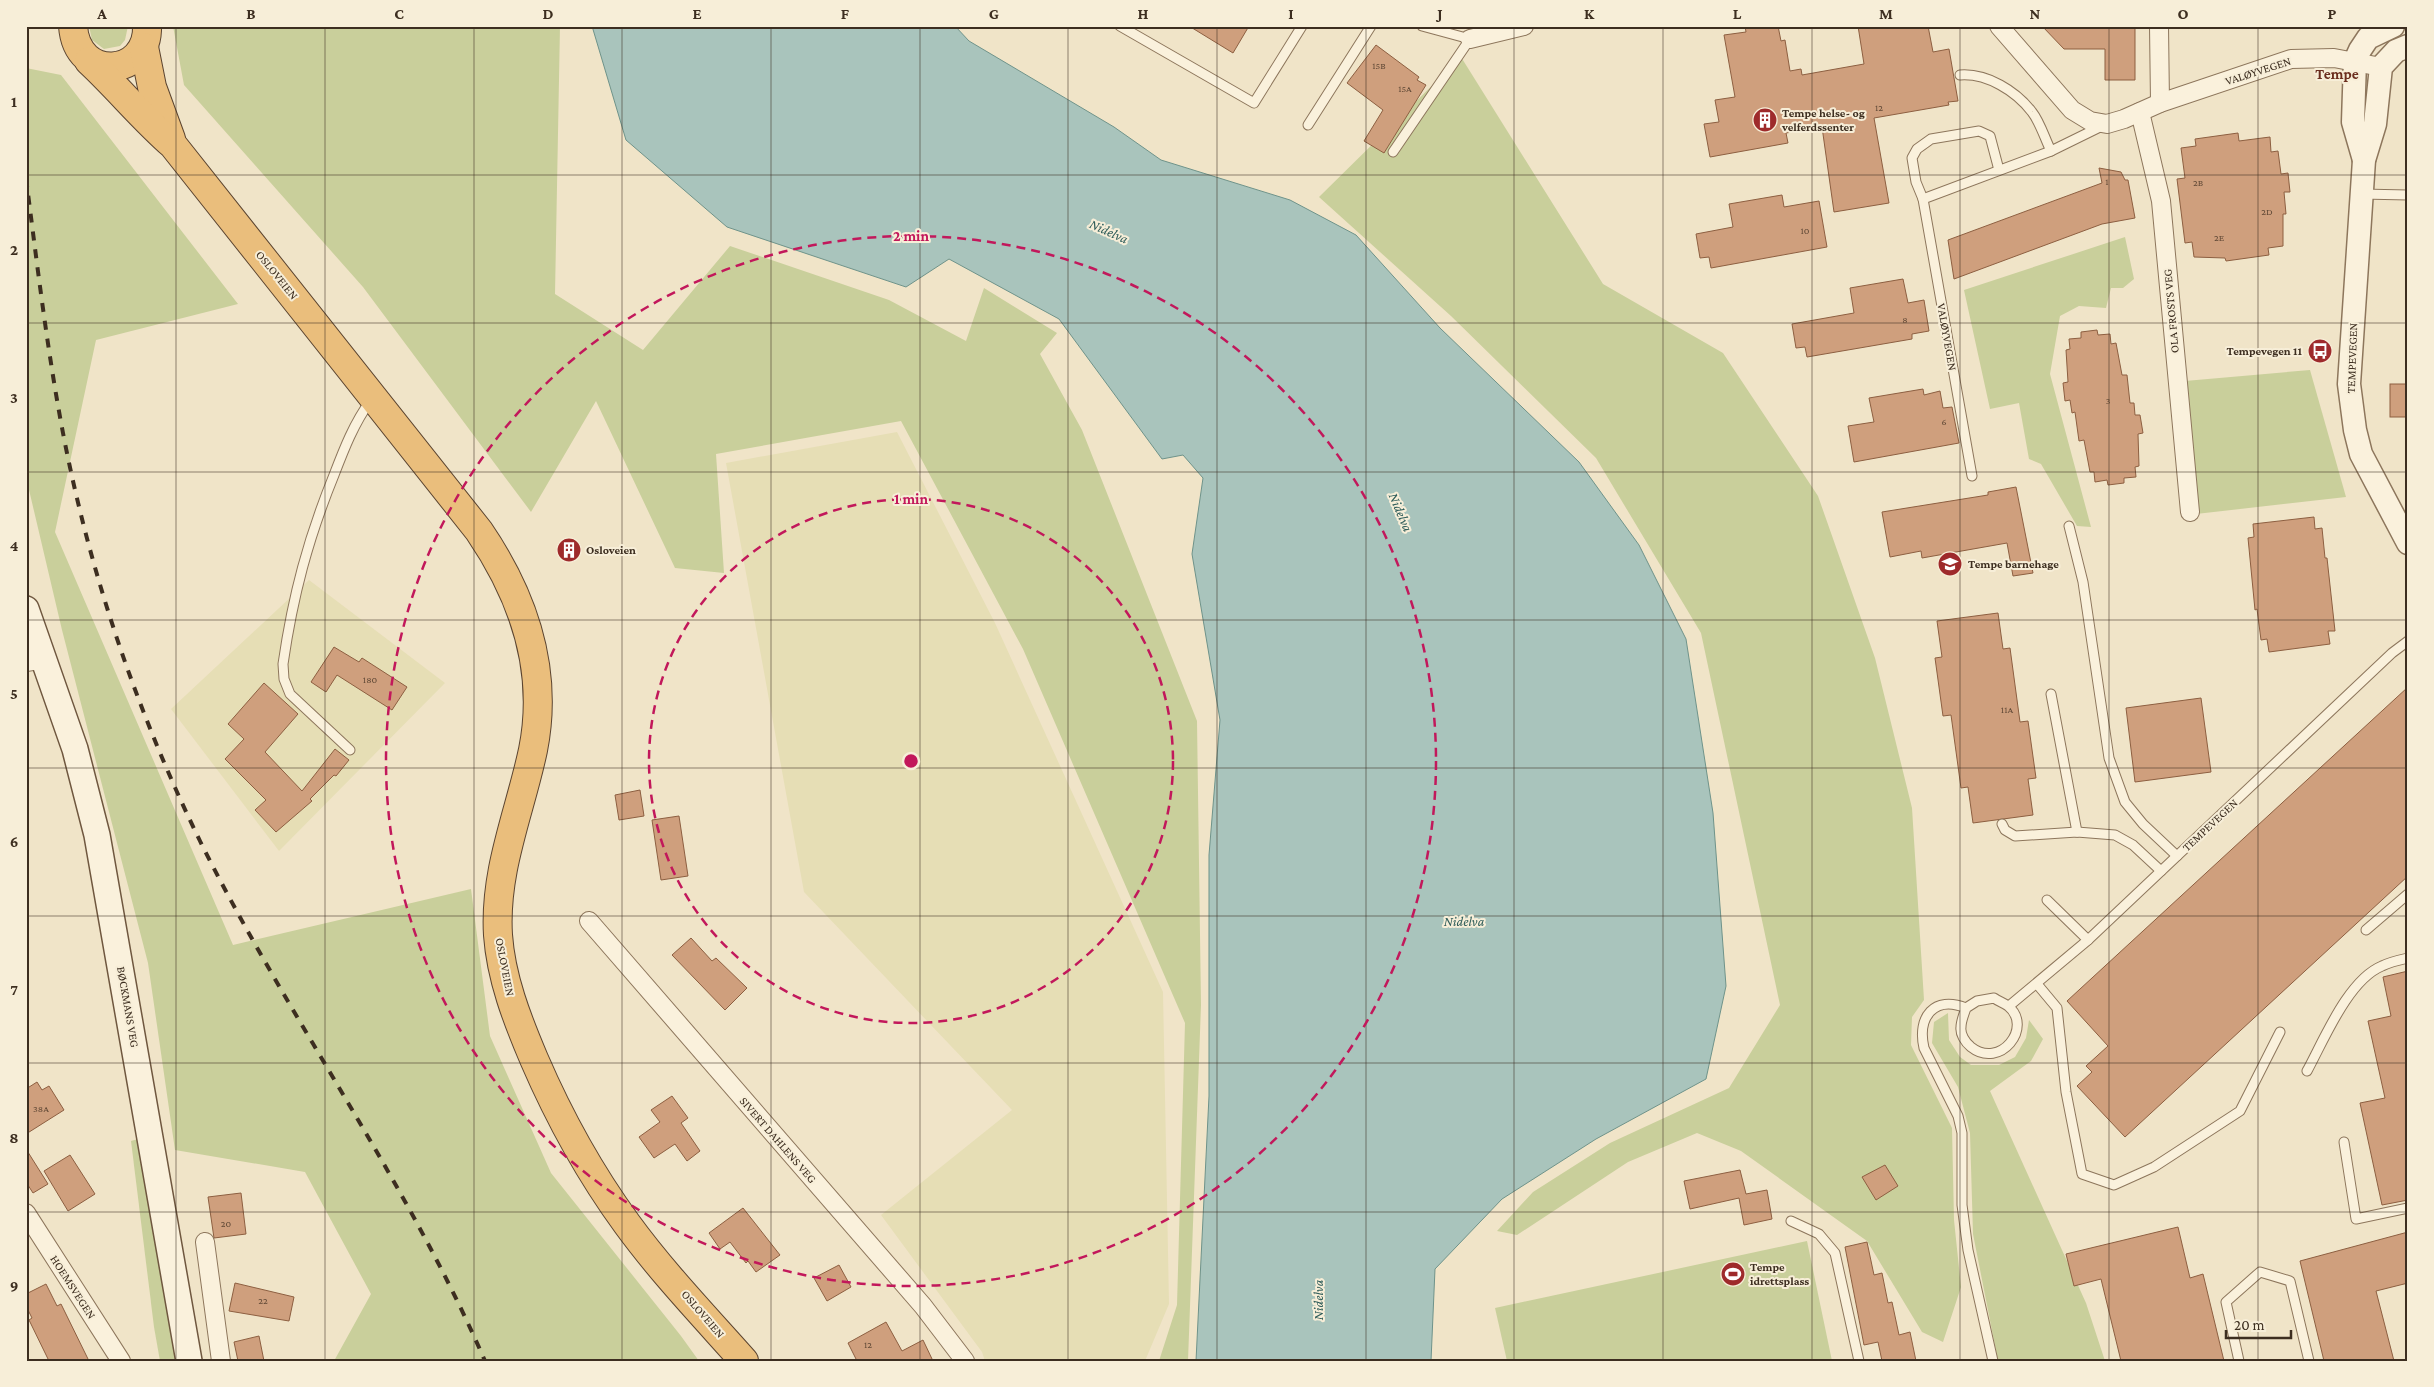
<svg xmlns="http://www.w3.org/2000/svg" width="2434" height="1387" viewBox="0 0 2434 1387" font-family="'Crimson Pro',serif">
	<rect width="100%" height="100%" fill="#f0e4c8"/>
	<g fill="#e6deb5">
		<path d="M 897,432 L 995,623 L 1163,992 L 1169,1304 L 1145,1361 L 985,1361 L 982,1352 L 881,1215 L 1012,1110 L 804,892 L 726,463 Z"/>
		<path d="M 309,580 L 445,683 L 279,851 L 171,709 Z"/>
	</g>
	<g fill="#c9cf9b">
		<path d="M 89,26 L 128,26 L 125,40 L 120,46 L 104,49 L 92,40 Z"/>
		<path d="M 173,26 L 560,26 L 555,294 L 643,350 L 730,246 L 889,300 L 966,341 L 984,288 L 1057,333 L 1040,354 L 1082,430 L 1197,721 L 1201,1005 L 1188,1361 L 1159,1361 L 1177,1305 L 1185,1023 L 1023,649 L 901,421 L 716,454 L 724,573 L 675,568 L 596,401 L 531,512 L 363,287 L 184,85 Z"/>
		<path d="M 1461,57 L 1603,284 L 1723,353 L 1818,496 L 1875,658 L 1912,808 L 1924,1000 L 1912,1017 L 1911,1045 L 1952,1128 L 1954,1220 L 1961,1287 L 1943,1342 L 1922,1332 L 1867,1241 L 1741,1151 L 1697,1133 L 1628,1162 L 1517,1235 L 1497,1231 L 1533,1192 L 1610,1143 L 1729,1088 L 1780,1005 L 1701,633 L 1596,458 L 1451,316 L 1319,197 Z"/>
		<path d="M 26,68 L 61,75 L 238,304 L 96,340 L 55,532 L 233,945 L 471,889 L 490,1036 L 551,1173 L 681,1336 L 699,1361 L 334,1361 L 371,1294 L 305,1172 L 175,1150 L 148,963 L 62,630 L 26,477 Z"/>
		<path d="M 2125,237 L 2134,279 L 2123,288 L 2111,288 L 2106,308 L 2079,306 L 2060,316 L 2050,374 L 2091,527 L 2077,526 L 2041,464 L 2029,459 L 2019,403 L 1990,409 L 1964,290 Z"/>
		<path d="M 2310,370 L 2346,497 L 2196,514 L 2185,381 Z"/>
		<path d="M 1948,1013 L 1949,1040 L 1960,1057 L 1971,1065 L 1999,1065 L 2015,1057 L 2026,1038 L 2029,1020 L 2043,1039 L 2031,1061 L 1990,1091 L 2086,1303 L 2105,1361 L 1998,1361 L 1973,1234 L 1970,1133 L 1958,1087 L 1932,1043 L 1934,1022 Z"/>
		<path d="M 138,1139 L 176,1361 L 160,1361 L 154,1327 L 131,1141 Z"/>
		<path d="M 1807,1241 L 1832,1361 L 1507,1361 L 1495,1308 Z"/>
	</g>
	<path fill="#a9c4bc" stroke="#6f938a" d="M 592,26 L 955,26 L 969,41 L 1114,127 L 1161,160 L 1290,200 L 1356,235 L 1440,328 L 1579,462 L 1639,545 L 1686,639 L 1713,813 L 1726,986 L 1706,1079 L 1596,1139 L 1502,1199 L 1435,1269 L 1431,1361 L 1196,1361 L 1209,1096 L 1209,855 L 1220,720 L 1192,554 L 1203,478 L 1183,455 L 1162,459 L 1059,319 L 949,259 L 906,287 L 727,227 L 626,140 Z"/>
	<g fill="#cf9f7d" stroke="#8d5f41">
		<path d="M 1189,26 L 1249,26 L 1233,53 Z"/>
		<path d="M 1745,26 L 1778,26 L 1781,41 L 1785,40 L 1790,71 L 1801,69 L 1802,75 L 1864,64 L 1858,26 L 1928,26 L 1933,52 L 1949,49 L 1958,101 L 1948,102 L 1949,105 L 1874,118 L 1889,203 L 1834,212 L 1822,127 L 1786,133 L 1788,143 L 1710,157 L 1704,124 L 1719,122 L 1715,100 L 1735,97 L 1724,35 L 1746,32 Z"/>
		<path d="M 2042,26 L 2135,26 L 2135,80 L 2105,80 L 2105,49 L 2064,49 Z"/>
		<path d="M 1376,45 L 1419,77 L 1417,80 L 1426,85 L 1384,153 L 1364,141 L 1383,110 L 1347,83 Z"/>
		<path d="M 2238,133 L 2239,141 L 2270,137 L 2271,152 L 2278,151 L 2281,174 L 2288,173 L 2290,192 L 2284,192 L 2286,214 L 2283,214 L 2283,246 L 2268,248 L 2269,255 L 2226,261 L 2225,258 L 2194,257 L 2192,242 L 2185,243 L 2177,179 L 2185,178 L 2181,148 L 2196,146 L 2195,139 Z"/>
		<path d="M 2099,168 L 2121,172 L 2125,180 L 2128,180 L 2135,218 L 2102,224 L 1954,279 L 1948,240 L 2102,183 Z"/>
		<path d="M 1782,195 L 1784,207 L 1819,201 L 1827,247 L 1711,268 L 1709,257 L 1700,258 L 1696,234 L 1733,227 L 1729,204 Z"/>
		<path d="M 1903,279 L 1908,303 L 1924,300 L 1929,331 L 1912,334 L 1912,339 L 1807,357 L 1805,347 L 1796,348 L 1792,324 L 1854,313 L 1850,288 Z"/>
		<path d="M 2097,330 L 2098,335 L 2110,334 L 2111,344 L 2116,343 L 2122,375 L 2127,375 L 2130,403 L 2134,403 L 2135,415 L 2140,415 L 2143,433 L 2138,434 L 2139,466 L 2135,467 L 2136,477 L 2124,478 L 2124,483 L 2108,485 L 2107,480 L 2095,482 L 2094,472 L 2090,472 L 2084,440 L 2079,441 L 2075,412 L 2072,413 L 2070,400 L 2065,401 L 2063,383 L 2068,382 L 2066,350 L 2070,349 L 2069,339 L 2081,338 L 2081,332 Z"/>
		<rect x="2390" y="384" width="18" height="33"/>
		<path d="M 1923,389 L 1924,395 L 1940,391 L 1943,408 L 1952,407 L 1959,443 L 1854,462 L 1848,426 L 1874,422 L 1869,398 Z"/>
		<path d="M 2016,487 L 2033,573 L 2013,576 L 2007,543 L 1922,558 L 1921,551 L 1890,557 L 1882,512 L 1988,495 L 1988,492 Z"/>
		<path d="M 2314,517 L 2315,529 L 2322,528 L 2325,558 L 2327,558 L 2335,631 L 2328,631 L 2330,644 L 2269,652 L 2267,639 L 2261,640 L 2257,609 L 2255,610 L 2248,538 L 2254,537 L 2253,524 Z"/>
		<path d="M 1998,613 L 2003,649 L 2010,648 L 2020,722 L 2028,721 L 2036,778 L 2028,779 L 2033,815 L 1973,823 L 1968,787 L 1961,788 L 1951,715 L 1943,716 L 1935,658 L 1942,657 L 1937,621 Z"/>
		<path d="M 334,647 L 359,662 L 362,658 L 407,687 L 392,710 L 337,675 L 326,692 L 311,682 Z"/>
		<path d="M 264,683 L 298,714 L 265,752 L 302,791 L 335,749 L 349,760 L 336,776 L 334,775 L 310,799 L 312,801 L 276,832 L 255,810 L 266,800 L 225,759 L 244,739 L 228,724 Z"/>
		<path d="M 2408,687 L 2408,876 L 2125,1137 L 2077,1086 L 2092,1072 L 2086,1066 L 2108,1046 L 2067,1001 Z"/>
		<path d="M 2201,698 L 2211,772 L 2135,782 L 2126,708 Z"/>
		<path d="M 640,790 L 644,816 L 619,820 L 615,795 Z"/>
		<path d="M 679,816 L 688,876 L 661,880 L 652,820 Z"/>
		<path d="M 691,938 L 712,961 L 716,958 L 747,988 L 725,1010 L 672,955 Z"/>
		<path d="M 2408,971 L 2408,1200 L 2382,1205 L 2360,1103 L 2385,1098 L 2368,1021 L 2391,1016 L 2383,977 Z"/>
		<path d="M 37,1082 L 42,1090 L 49,1086 L 64,1110 L 26,1134 L 26,1089 Z"/>
		<path d="M 672,1096 L 688,1118 L 681,1123 L 700,1151 L 687,1161 L 675,1144 L 654,1158 L 639,1137 L 660,1122 L 651,1110 Z"/>
		<path d="M 26,1149 L 48,1184 L 33,1193 L 26,1182 Z"/>
		<path d="M 70,1155 L 95,1194 L 68,1211 L 44,1171 Z"/>
		<path d="M 1885,1165 L 1898,1186 L 1876,1200 L 1862,1177 Z"/>
		<path d="M 1740,1170 L 1746,1194 L 1767,1190 L 1772,1219 L 1744,1225 L 1739,1198 L 1690,1209 L 1684,1181 Z"/>
		<path d="M 241,1193 L 246,1234 L 214,1238 L 208,1197 Z"/>
		<path d="M 743,1208 L 780,1255 L 756,1272 L 748,1261 L 746,1263 L 730,1242 L 720,1249 L 709,1233 Z"/>
		<path d="M 2178,1227 L 2190,1278 L 2203,1274 L 2224,1361 L 2121,1361 L 2101,1279 L 2074,1286 L 2066,1254 Z"/>
		<path d="M 2408,1232 L 2408,1283 L 2376,1291 L 2394,1361 L 2324,1361 L 2300,1261 Z"/>
		<path d="M 1867,1242 L 1874,1275 L 1882,1273 L 1888,1303 L 1892,1302 L 1899,1335 L 1910,1332 L 1916,1361 L 1882,1361 L 1878,1342 L 1864,1345 L 1845,1247 Z"/>
		<path d="M 839,1265 L 851,1287 L 827,1301 L 814,1278 Z"/>
		<path d="M 235,1283 L 294,1297 L 289,1321 L 229,1311 Z"/>
		<path d="M 46,1284 L 57,1306 L 61,1304 L 89,1361 L 49,1361 L 29,1320 L 32,1318 L 26,1306 L 26,1294 Z"/>
		<path d="M 886,1322 L 902,1351 L 923,1340 L 933,1361 L 857,1361 L 848,1343 Z"/>
		<path d="M 259,1336 L 264,1361 L 238,1361 L 234,1342 Z"/>
	</g>
	<g fill="none" stroke-linecap="round" stroke-linejoin="round">
		<defs>
			<g id="service">
				<path d="M 1120,26 L 1254,103 L 1302,26"/>
				<path d="M 1960,75 C 1987,73 2016,91 2032,112 C 2040,122 2045,139 2051,151"/>
				<path d="M 1308,125 L 1371,26"/>
				<path d="M 1393,152 L 1470,39 L 1422,26"/>
				<path d="M 2361,194 L 2408,195"/>
				<path d="M 1923,199 L 1916,182 L 1912,158 L 1917,149 L 1931,139 L 1979,131 L 1990,136 L 1999,170"/>
				<path d="M 1972,476 L 1923,199 L 2051,151 L 2104,125"/>
				<path d="M 2069,526 L 2083,582 L 2109,758 L 2125,802 L 2143,824 L 2177,856"/>
				<path d="M 2051,694 L 2077,832"/>
				<path d="M 350,750 L 290,694 L 284,679 L 283,664 C 293,595 308,539 334,475 C 344,449 354,423 371,400"/>
				<path d="M 2002,824 L 2005,830 L 2015,836 L 2077,832 L 2115,835 L 2133,845 L 2161,871"/>
				<path d="M 2047,900 L 2088,940"/>
				<path d="M 2366,930 L 2408,894"/>
				<path d="M 2037,984 L 2057,1008 L 2066,1092 L 2082,1174 L 2114,1185 L 2154,1167 L 2240,1111 L 2280,1032"/>
				<path d="M 1994,998 C 1998,1001 2004,1003 2008,1006 C 2034,1027 2000,1070 1971,1047 C 1965,1042 1960,1034 1961,1027 C 1961,1021 1964,1014 1966,1008 L 1977,1001 Z"/>
				<path d="M 2009,1006 L 2088,940 L 2392,653 L 2408,641"/>
				<path d="M 1966,1008 C 1934,995 1917,1017 1924,1048 L 1958,1116 L 1962,1133 L 1962,1205 L 1968,1250 L 1993,1361"/>
				<path d="M 2307,1071 C 2324,1040 2348,980 2382,966 C 2390,962 2399,960 2408,958"/>
				<path d="M 2344,1142 L 2356,1219 L 2408,1208"/>
				<path d="M 1791,1221 L 1819,1234 L 1835,1253 L 1859,1361"/>
				<path d="M 2239,1361 L 2226,1302 L 2260,1272 L 2290,1281 L 2309,1361"/>
			</g>
			<g id="minor">
				<path d="M 1999,26 L 2072,110 L 2090,121 L 2107,124 L 2124,119 L 2160,103 L 2291,59 L 2334,58 L 2381,67"/>
				<path d="M 2159,26 L 2160,103"/>
				<path d="M 1470,39 L 1524,26"/>
				<path d="M 2140,112 L 2161,201 L 2190,512"/>
				<path d="M 26,662 L 45,659"/>
				<path d="M 589,921 L 923,1306 L 965,1361"/>
				<path d="M 26,1213 L 121,1361"/>
				<path d="M 205,1242 L 221,1361"/>
			</g>
			<g id="tertiary">
				<path d="M 2408,46 L 2396,51 L 2381,67 L 2375,124 L 2364,160 L 2349,384 L 2355,430 L 2361,454 L 2408,543"/>
				<path d="M 2364,160 L 2353,122 L 2355,61 L 2360,50 L 2368,38 L 2393,26"/>
			</g>
			<path id="secondary" d="M 26,609 L 75,749 L 97,835 L 189,1361"/>
			<g id="trunk">
				<path d="M 73,26 C 77,83 149,77 147,26"/>
				<path d="M 144,47 L 152,87 L 171,139"/>
				<path d="M 89,61 C 118,88 143,119 173,145 L 479,531 C 524,597 549,670 533,750 C 520,812 494,870 498,935 C 501,978 517,1019 534,1059 C 559,1117 589,1172 627,1224 C 662,1272 704,1316 744,1361"/>
			</g>
		</defs>
		<use href="#service" stroke="#8d765c" stroke-width="11"/>
		<use href="#minor" stroke="#8d765c" stroke-width="20"/>
		<use href="#tertiary" stroke="#8d765c" stroke-width="25"/>
		<use href="#secondary" stroke="#6f573f" stroke-width="28"/>
		<use href="#trunk" stroke="#5b4430" stroke-width="30"/>
		<use href="#service" stroke="#faf1dc" stroke-width="9"/>
		<use href="#minor" stroke="#faf1dc" stroke-width="18"/>
		<use href="#tertiary" stroke="#faf1dc" stroke-width="22"/>
		<use href="#secondary" stroke="#faf1dc" stroke-width="25"/>
		<use href="#trunk" stroke="#eabe7c" stroke-width="28"/>
		<path stroke="#3d2e20" stroke-width="4" stroke-dasharray="9 9" stroke-linecap="butt" d="M 26,178 C 37,263 47,349 63,433 C 90,574 137,712 200,841 C 288,1018 406,1179 485,1361"/>
	</g>
	<path fill="none" stroke="#3d2e20" stroke-width="1" stroke-opacity="0.55" d="M 176,26 L 176,1361M 325,26 L 325,1361M 474,26 L 474,1361M 622,26 L 622,1361M 771,26 L 771,1361M 920,26 L 920,1361M 1068,26 L 1068,1361M 1217,26 L 1217,1361M 1366,26 L 1366,1361M 1514,26 L 1514,1361M 1663,26 L 1663,1361M 1812,26 L 1812,1361M 1960,26 L 1960,1361M 2109,26 L 2109,1361M 2258,26 L 2258,1361M 26,175 L 2408,175M 26,323 L 2408,323M 26,472 L 2408,472M 26,620 L 2408,620M 26,768 L 2408,768M 26,916 L 2408,916M 26,1063 L 2408,1063M 26,1212 L 2408,1212"/>
	<g fill="none" stroke="#c2185b" stroke-width="2.5" stroke-dasharray="9 6">
		<circle cx="911" cy="761" r="262"/>
		<circle cx="911" cy="761" r="525"/>
	</g>
	<defs>
		<symbol id="building-disc" viewBox="-11 -11 22 22"><circle r="9.5" fill="#9e2a2b" stroke="#f7eed8"/><path d="M-4-6H4V6H1V3H-1V6H-4ZM-2.5-4.3h1.7v1.8h-1.7ZM.8-4.3h1.7v1.8H.8ZM-2.5-1h1.7V.8h-1.7ZM.8-1h1.7V.8H.8Z" fill="#fff"/></symbol>
		<symbol id="bus-disc" viewBox="-11 -11 22 22"><circle r="9.5" fill="#9e2a2b" stroke="#f7eed8"/><path d="M-5-6H5V4H4V6H2V4H-2V6H-4V4H-5ZM-3.5-4V0h7V-4ZM-3.5 1.2v1.5H-2V1.2ZM2 1.2v1.5H3.5V1.2Z" fill="#fff"/></symbol>
		<symbol id="school-disc" viewBox="-11 -11 22 22"><circle r="9.5" fill="#9e2a2b" stroke="#f7eed8"/><path d="M0-5L7-2L0 1L-7-2ZM-4 1L0 2.5L4 1V4Q0 6-4 4Z" fill="#fff"/></symbol>
		<symbol id="stadium-disc" viewBox="-11 -11 22 22"><circle r="9.5" fill="#9e2a2b" stroke="#f7eed8"/><path d="M0-5a6.5 5 0 1 0 0 10a6.5 5 0 1 0 0-10ZM-3.5-1.8h7v3.6h-7Z" fill="#fff"/></symbol>
	</defs>
	<g fill-rule="evenodd">
		<use href="#building-disc" x="1751" y="106" width="28" height="28"/>
		<use href="#bus-disc" x="2306" y="337" width="28" height="28"/>
		<use href="#building-disc" x="555" y="536" width="28" height="28"/>
		<use href="#school-disc" x="1936" y="550" width="28" height="28"/>
		<use href="#stadium-disc" x="1719" y="1260" width="28" height="28"/>
	</g>
	<g text-anchor="middle" stroke-width="4" stroke-linejoin="round" paint-order="stroke">
		<g font-size="10" fill="#624a37">
			<text x="1379" y="69">15B</text>
			<text x="1405" y="92">15A</text>
			<text x="1879" y="111">12</text>
			<text x="2107" y="185">1</text>
			<text x="2198" y="186">2B</text>
			<text x="2267" y="215">2D</text>
			<text x="1805" y="234">10</text>
			<text x="2219" y="241">2E</text>
			<text x="1905" y="323">8</text>
			<text x="2108" y="404">3</text>
			<text x="1944" y="425">6</text>
			<text x="370" y="683">180</text>
			<text x="2007" y="713">11A</text>
			<text x="41" y="1112">38A</text>
			<text x="226" y="1227">20</text>
			<text x="263" y="1304">22</text>
			<text x="868" y="1348">12</text>
		</g>
		<g font-size="12" fill="#3d2e20" stroke="#f7eed8">
			<text transform="translate(2258 71) rotate(-18)" y="4">VALØYVEGEN</text>
			<text transform="translate(277 275) rotate(51)" y="4">OSLOVEIEN</text>
			<text transform="translate(2171 311) rotate(-95)" y="4">OLA FROSTS VEG</text>
			<text transform="translate(1947 337) rotate(80)" y="4">VALØYVEGEN</text>
			<text transform="translate(2352 358) rotate(-88)" y="4">TEMPEVEGEN</text>
			<text transform="translate(2210 825) rotate(-43)" y="4">TEMPEVEGEN</text>
			<text transform="translate(505 967) rotate(79)" y="4">OSLOVEIEN</text>
			<text transform="translate(128 1007) rotate(80)" y="4">BØCKMANS VEG</text>
			<text transform="translate(778 1140) rotate(49)" y="4">SIVERT DAHLENS VEG</text>
			<text transform="translate(73 1287) rotate(57)" y="4">HOEMSVEGEN</text>
			<text transform="translate(703 1314) rotate(49)" y="4">OSLOVEIEN</text>
		</g>
		<g font-size="12" font-weight="bold" fill="#3d2e20" stroke="#f7eed8" text-anchor="start">
			<text x="1782" y="117">Tempe helse- og<tspan x="1782" dy="14">velferdssenter</tspan></text>
			<text x="2302" y="355" text-anchor="end">Tempevegen 11</text>
			<text x="586" y="554">Osloveien</text>
			<text x="1968" y="568">Tempe barnehage</text>
			<text x="1750" y="1271">Tempe<tspan x="1750" dy="14">idrettsplass</tspan></text>
		</g>
		<g font-size="14" font-style="italic" fill="#2f5d5a" stroke="#f7eed8">
			<text transform="translate(1109 231) rotate(24)" y="5">Nidelva</text>
			<text transform="translate(1401 512) rotate(67)" y="5">Nidelva</text>
			<text x="1464" y="926">Nidelva</text>
			<text transform="translate(1318 1300) rotate(-90)" y="5">Nidelva</text>
		</g>
		<g font-size="15" font-weight="bold" fill="#6b2e1e" stroke="#f7eed8">
			<text x="2337" y="79">Tempe</text>
		</g>
	</g>
	<circle cx="911" cy="761" r="8" fill="#c2185b" stroke="#f7eed8" stroke-width="2.5"/>
	<g font-size="15" text-anchor="middle" font-weight="bold" fill="#c2185b" stroke="#f7eed8" stroke-width="4" stroke-linejoin="round" paint-order="stroke">
		<text x="911" y="241">2 min</text>
		<text x="911" y="504">1 min</text>
	</g>
	<rect width="2434" height="1387" fill="none" stroke="#f7eed8" stroke-width="55"/>
	<path d="M2226 1330v8h65v-8" fill="none" stroke="#3d2e20" stroke-width="2.5"/>
	<text x="2234" y="1330" font-size="15" fill="#3d2e20" stroke="#f7eed8" stroke-width="4" paint-order="stroke">20 m</text>
	<rect x="28" y="28" width="2378" height="1332" fill="none" stroke="#3d2e20" stroke-width="2"/>
	<g font-size="16" text-anchor="middle" font-weight="bold" fill="#3d2e20">
		<text x="102" y="19">A</text>
		<text x="251" y="19">B</text>
		<text x="399" y="19">C</text>
		<text x="548" y="19">D</text>
		<text x="697" y="19">E</text>
		<text x="845" y="19">F</text>
		<text x="994" y="19">G</text>
		<text x="1143" y="19">H</text>
		<text x="1291" y="19">I</text>
		<text x="1440" y="19">J</text>
		<text x="1589" y="19">K</text>
		<text x="1737" y="19">L</text>
		<text x="1886" y="19">M</text>
		<text x="2035" y="19">N</text>
		<text x="2183" y="19">O</text>
		<text x="2332" y="19">P</text>
		<text x="14" y="107">1</text>
		<text x="14" y="255">2</text>
		<text x="14" y="403">3</text>
		<text x="14" y="551">4</text>
		<text x="14" y="699">5</text>
		<text x="14" y="847">6</text>
		<text x="14" y="995">7</text>
		<text x="14" y="1143">8</text>
		<text x="14" y="1291">9</text>
	</g>
</svg>
